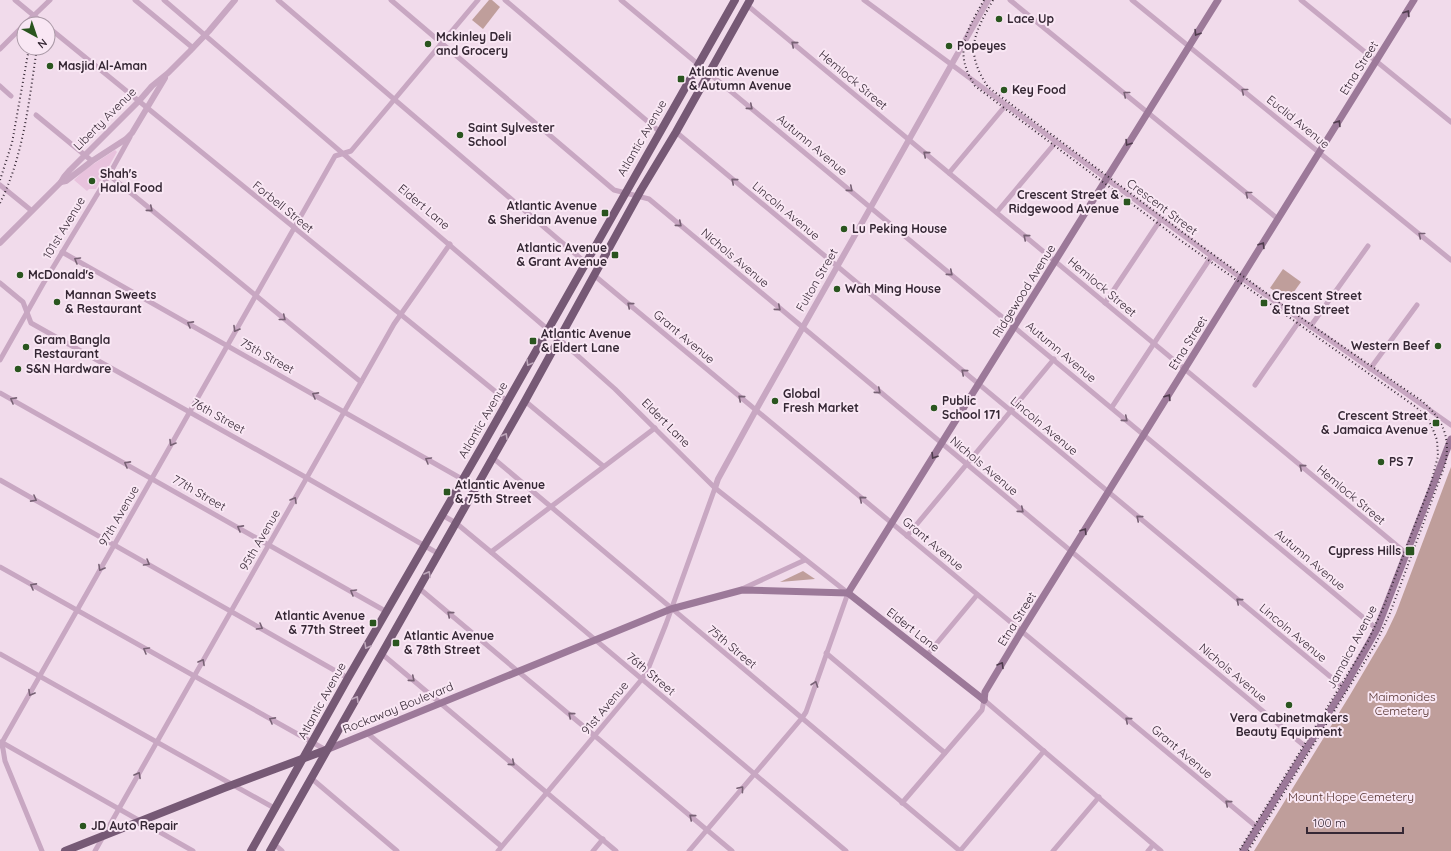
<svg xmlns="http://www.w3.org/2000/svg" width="1451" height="851" viewBox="0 0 1451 851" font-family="Quicksand,sans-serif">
	<rect width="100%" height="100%" fill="#f1dbeb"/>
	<g fill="#bf9e9b">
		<path d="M 489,0 L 492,0 L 500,7 L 483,29 L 472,20 Z"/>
		<path d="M 1283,269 L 1301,282 L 1288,300 L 1270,288 Z"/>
		<path d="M 1451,467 L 1451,851 L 1254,851 L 1350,695 L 1386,634 L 1396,613 Z"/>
		<path d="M 803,571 L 815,579 L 780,582 Z"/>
	</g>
	<path fill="#e8c2dd" d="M 115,150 L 117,152 L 96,189 L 89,189 L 87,191 L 74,180 L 86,169 Z"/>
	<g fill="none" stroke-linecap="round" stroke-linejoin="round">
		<g stroke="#c8a7c2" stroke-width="5">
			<path d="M 15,0 L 44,24"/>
			<path d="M 135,0 L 193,48"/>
			<path d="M 164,0 L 559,339 L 615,389 L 715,488 L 848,593 L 806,712 L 802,718 L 689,851"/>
			<path d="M 278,0 L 586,263"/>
			<path d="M 391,0 L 614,190 L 649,199 L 1307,748"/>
			<path d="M 505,0 L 660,132"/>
			<path d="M 621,0 L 1377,629"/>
			<path d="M 864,0 L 1237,275 L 1451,425"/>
			<path d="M 1010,0 L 1278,219"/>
			<path d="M 1132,0 L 1451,260"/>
			<path d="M 1301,0 L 1451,122"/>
			<path d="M 747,5 L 1407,554"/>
			<path d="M 25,24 L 50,0"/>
			<path d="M 48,27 L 507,401"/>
			<path d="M 0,49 L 24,25"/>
			<path d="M 0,86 L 11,96"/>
			<path d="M 36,115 L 92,161"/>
			<path d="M 676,132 L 1344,688"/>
			<path d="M 949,173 L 1006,105"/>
			<path d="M 109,175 L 361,382"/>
			<path d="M 0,185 L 32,211"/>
			<path d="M 997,212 L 1056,142"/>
			<path d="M 62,252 L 462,479"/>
			<path d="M 595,276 L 1258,828"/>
			<path d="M 0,283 L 23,302 L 31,323 L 307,478 L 439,554"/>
			<path d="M 1105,303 L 1161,219"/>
			<path d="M 1310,327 L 1368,246"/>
			<path d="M 0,360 L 43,284 L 109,175 L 130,137"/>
			<path d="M 1370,369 L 1417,305"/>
			<path d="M 1255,385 L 1300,320"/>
			<path d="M 0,393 L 387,612"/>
			<path d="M 525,401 L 603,466"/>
			<path d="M 1112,407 L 1211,257"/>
			<path d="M 493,458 L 960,851"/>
			<path d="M 0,480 L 348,678"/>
			<path d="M 442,515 L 456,523 L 491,552 L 846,851"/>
			<path d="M 907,536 L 1054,359"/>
			<path d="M 491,552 L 655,428"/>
			<path d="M 0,567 L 326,750"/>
			<path d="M 420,589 L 732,851"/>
			<path d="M 742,589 L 805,560"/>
			<path d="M 826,653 L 945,753"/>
			<path d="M 0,654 L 276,809"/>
			<path d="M 382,654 L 616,851"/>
			<path d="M 927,655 L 977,595"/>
			<path d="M 367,733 L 501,846"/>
			<path d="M 1,742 L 193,851"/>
			<path d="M 2,743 L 5,761 L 42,851"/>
			<path d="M 0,746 L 335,156 L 351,151 L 478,0"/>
			<path d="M 311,778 L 397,851"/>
			<path d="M 902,803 L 982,710 L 984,700 L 1161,851"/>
			<path d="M 274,844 L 282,851"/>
			<path d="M 95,851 L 394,324 L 450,244"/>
			<path d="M 498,851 L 642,679 L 648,669 L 666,624 L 715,488"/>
			<path d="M 593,851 L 603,839"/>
			<path d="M 960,851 L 1044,751"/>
			<path d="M 1053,851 L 1099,797"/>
			<path d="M 1148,851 L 1153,845"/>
		</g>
		<g stroke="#c8a7c2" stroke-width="6">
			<path d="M 61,182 L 64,177 L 70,170 L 139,101 L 152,86 L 168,73 L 190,51 L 209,31 L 235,0"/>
			<path d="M 0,243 L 61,182 L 66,181 L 92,161 L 126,139 L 132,133 L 165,78"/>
			<path d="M 715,488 L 718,479 L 756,410 L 988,0"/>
		</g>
		<g stroke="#9c7999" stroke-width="7">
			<path d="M 848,593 L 1218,0"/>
			<path d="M 848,593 L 984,700"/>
			<path d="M 984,700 L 985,692 L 1018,637 L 1414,0"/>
			<path d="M 326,750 L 671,609 L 742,590 L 848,593"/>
			<path d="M 1243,851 L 1344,688 L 1377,629 L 1451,439"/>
		</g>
		<g stroke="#765975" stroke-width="8">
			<path d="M 65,851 L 224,788 L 326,750"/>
			<path d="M 251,851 L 348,678 L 481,448 L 735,0"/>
			<path d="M 270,851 L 525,401 L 641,190 L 676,132 L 750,0"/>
		</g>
		<g stroke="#352734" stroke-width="2" stroke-dasharray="1 3" stroke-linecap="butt">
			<path d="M 984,0 C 966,32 953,52 975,86 L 1180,240 L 1416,407 L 1428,419 L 1432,427 L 1437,440 L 1438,456 L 1431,483 L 1384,606 L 1368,641 L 1239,851"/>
			<path d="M 993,0 C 974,34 964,51 988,87 L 1185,234 L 1284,306 L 1422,401 C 1443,419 1451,438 1445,465 L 1390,613 L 1375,645 L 1248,851"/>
			<path d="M 0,180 L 12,143 L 29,48"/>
			<path d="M 0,203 C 24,155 29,100 37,48"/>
		</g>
	</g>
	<defs><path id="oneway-chevron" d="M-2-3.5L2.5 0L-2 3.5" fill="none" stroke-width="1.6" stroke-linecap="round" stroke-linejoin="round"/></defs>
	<g stroke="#4f3c4d">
		<use href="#oneway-chevron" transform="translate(1407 13) rotate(-58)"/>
		<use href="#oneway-chevron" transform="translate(1197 33) rotate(122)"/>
		<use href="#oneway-chevron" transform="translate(1338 123) rotate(-58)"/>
		<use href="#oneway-chevron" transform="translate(1128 143) rotate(122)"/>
		<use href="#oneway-chevron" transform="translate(1262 245) rotate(-58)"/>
		<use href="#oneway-chevron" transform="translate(1168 397) rotate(-58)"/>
		<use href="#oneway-chevron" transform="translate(934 456) rotate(122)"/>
		<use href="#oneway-chevron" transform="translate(1084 531) rotate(-58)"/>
		<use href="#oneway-chevron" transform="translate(1001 665) rotate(-59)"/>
	</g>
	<g stroke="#776174">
		<use href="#oneway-chevron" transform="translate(794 44) rotate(-140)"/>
		<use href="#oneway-chevron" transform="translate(1244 91) rotate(-141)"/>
		<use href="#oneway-chevron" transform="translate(1126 94) rotate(-141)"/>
		<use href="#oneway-chevron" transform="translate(750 107) rotate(40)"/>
		<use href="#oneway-chevron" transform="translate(926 154) rotate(-140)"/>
		<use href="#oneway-chevron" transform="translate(734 181) rotate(-140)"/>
		<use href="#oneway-chevron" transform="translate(850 189) rotate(40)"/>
		<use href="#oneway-chevron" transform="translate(1248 194) rotate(-141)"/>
		<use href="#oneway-chevron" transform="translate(150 209) rotate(40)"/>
		<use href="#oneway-chevron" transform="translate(679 224) rotate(40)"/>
		<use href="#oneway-chevron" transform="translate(1421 235) rotate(-141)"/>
		<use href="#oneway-chevron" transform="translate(1026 237) rotate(-140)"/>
		<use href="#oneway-chevron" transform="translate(77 260) rotate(-150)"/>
		<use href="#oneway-chevron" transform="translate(950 273) rotate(40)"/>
		<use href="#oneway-chevron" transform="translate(630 305) rotate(-140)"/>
		<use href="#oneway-chevron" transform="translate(778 308) rotate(40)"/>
		<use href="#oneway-chevron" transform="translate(283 318) rotate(39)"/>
		<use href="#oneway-chevron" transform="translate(190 324) rotate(-151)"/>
		<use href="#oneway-chevron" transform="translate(236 329) rotate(120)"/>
		<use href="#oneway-chevron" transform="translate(964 372) rotate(-140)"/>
		<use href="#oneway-chevron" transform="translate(878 391) rotate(40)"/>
		<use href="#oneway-chevron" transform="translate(315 395) rotate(-151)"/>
		<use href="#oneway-chevron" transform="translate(741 398) rotate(-140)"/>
		<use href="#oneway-chevron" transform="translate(13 400) rotate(-151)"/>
		<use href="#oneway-chevron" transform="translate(1125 419) rotate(40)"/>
		<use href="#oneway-chevron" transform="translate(172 443) rotate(120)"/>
		<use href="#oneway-chevron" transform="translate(428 460) rotate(-150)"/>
		<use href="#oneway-chevron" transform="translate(127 464) rotate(-151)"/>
		<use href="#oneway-chevron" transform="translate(1302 467) rotate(-140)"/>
		<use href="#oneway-chevron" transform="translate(34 499) rotate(29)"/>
		<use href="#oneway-chevron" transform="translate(862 499) rotate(-140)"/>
		<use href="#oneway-chevron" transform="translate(294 500) rotate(-60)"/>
		<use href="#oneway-chevron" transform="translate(1021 510) rotate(40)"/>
		<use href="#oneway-chevron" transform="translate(1139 518) rotate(-140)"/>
		<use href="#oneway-chevron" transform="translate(240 528) rotate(-151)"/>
		<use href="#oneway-chevron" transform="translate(147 563) rotate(30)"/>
		<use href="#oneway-chevron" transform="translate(101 568) rotate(119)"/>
		<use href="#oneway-chevron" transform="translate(33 586) rotate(-151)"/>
		<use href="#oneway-chevron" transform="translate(353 592) rotate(-150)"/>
		<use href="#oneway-chevron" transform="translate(1239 601) rotate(-140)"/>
		<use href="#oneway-chevron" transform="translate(450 614) rotate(-140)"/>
		<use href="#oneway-chevron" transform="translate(260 627) rotate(30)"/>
		<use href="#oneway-chevron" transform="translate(146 650) rotate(-150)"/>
		<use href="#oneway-chevron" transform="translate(202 662) rotate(-61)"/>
		<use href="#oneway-chevron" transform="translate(412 679) rotate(40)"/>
		<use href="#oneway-chevron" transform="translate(815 684) rotate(-71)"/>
		<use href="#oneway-chevron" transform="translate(31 693) rotate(119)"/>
		<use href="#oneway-chevron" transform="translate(571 715) rotate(-140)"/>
		<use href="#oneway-chevron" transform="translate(272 720) rotate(-151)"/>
		<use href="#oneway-chevron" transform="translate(1128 720) rotate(-140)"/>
		<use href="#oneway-chevron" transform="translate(512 763) rotate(40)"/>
		<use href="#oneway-chevron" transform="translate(138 775) rotate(-61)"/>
		<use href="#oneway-chevron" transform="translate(741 789) rotate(-50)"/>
		<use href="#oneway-chevron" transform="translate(1228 803) rotate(-140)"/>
		<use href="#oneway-chevron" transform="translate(692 817) rotate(-140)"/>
	</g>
	<g stroke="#bea7bb">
		<use href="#oneway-chevron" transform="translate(529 363) rotate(120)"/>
		<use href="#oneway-chevron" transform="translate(505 436) rotate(-61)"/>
		<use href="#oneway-chevron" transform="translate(428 574) rotate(-61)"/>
		<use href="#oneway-chevron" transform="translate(367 646) rotate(120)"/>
		<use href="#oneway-chevron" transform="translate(356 699) rotate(-59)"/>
	</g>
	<g fill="#2a551f" stroke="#f9e7f4" stroke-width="1.5">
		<circle cx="999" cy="19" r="4"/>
		<circle cx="428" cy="44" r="4"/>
		<circle cx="949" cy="46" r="4"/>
		<circle cx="50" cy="66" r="4"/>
		<rect x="677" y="75" width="8" height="8" rx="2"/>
		<circle cx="1004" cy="90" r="4"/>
		<circle cx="460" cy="135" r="4"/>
		<circle cx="92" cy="181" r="4"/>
		<rect x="1123" y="198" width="8" height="8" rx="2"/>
		<rect x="601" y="209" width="8" height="8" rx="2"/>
		<circle cx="844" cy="229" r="4"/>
		<rect x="611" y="251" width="8" height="8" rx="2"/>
		<circle cx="20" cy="275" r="4"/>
		<circle cx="837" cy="289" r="4"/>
		<circle cx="57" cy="302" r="4"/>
		<rect x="1260" y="299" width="8" height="8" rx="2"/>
		<rect x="529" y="337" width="8" height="8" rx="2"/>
		<circle cx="1438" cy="346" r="4"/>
		<circle cx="26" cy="347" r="4"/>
		<circle cx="18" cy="369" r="4"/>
		<circle cx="775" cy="401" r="4"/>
		<circle cx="934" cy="408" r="4"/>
		<rect x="1432" y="419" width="8" height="8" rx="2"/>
		<circle cx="1381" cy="462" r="4"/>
		<rect x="443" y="488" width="8" height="8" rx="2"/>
		<rect x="1405" y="546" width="10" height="10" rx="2"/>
		<rect x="369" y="619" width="8" height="8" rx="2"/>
		<rect x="392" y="639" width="8" height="8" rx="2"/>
		<circle cx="1289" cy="705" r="4"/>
		<circle cx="83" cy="826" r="4"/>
	</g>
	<g text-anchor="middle" stroke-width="4" stroke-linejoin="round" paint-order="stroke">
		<g font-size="12" font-weight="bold" fill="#352734" stroke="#f9e7f4" text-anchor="start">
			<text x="1007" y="23">Lace Up</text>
			<text x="436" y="41">Mckinley Deli<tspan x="436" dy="14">and Grocery</tspan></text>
			<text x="957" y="50">Popeyes</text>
			<text x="58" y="70">Masjid Al-Aman</text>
			<text x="689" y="76">Atlantic Avenue<tspan x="689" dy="14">&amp; Autumn Avenue</tspan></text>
			<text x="1012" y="94">Key Food</text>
			<text x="468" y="132">Saint Sylvester<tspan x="468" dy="14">School</tspan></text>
			<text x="100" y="178">Shah's<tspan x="100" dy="14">Halal Food</tspan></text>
			<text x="1119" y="199" text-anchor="end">Crescent Street &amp;<tspan x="1119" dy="14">Ridgewood Avenue</tspan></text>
			<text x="597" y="210" text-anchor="end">Atlantic Avenue<tspan x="597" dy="14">&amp; Sheridan Avenue</tspan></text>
			<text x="852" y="233">Lu Peking House</text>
			<text x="607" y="252" text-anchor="end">Atlantic Avenue<tspan x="607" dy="14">&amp; Grant Avenue</tspan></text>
			<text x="28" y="279">McDonald's</text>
			<text x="845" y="293">Wah Ming House</text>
			<text x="65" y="299">Mannan Sweets<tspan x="65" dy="14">&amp; Restaurant</tspan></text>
			<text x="1272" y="300">Crescent Street<tspan x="1272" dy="14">&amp; Etna Street</tspan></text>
			<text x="541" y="338">Atlantic Avenue<tspan x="541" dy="14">&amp; Eldert Lane</tspan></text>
			<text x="34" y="344">Gram Bangla<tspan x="34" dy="14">Restaurant</tspan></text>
			<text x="1430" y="350" text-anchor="end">Western Beef</text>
			<text x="26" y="373">S&amp;N Hardware</text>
			<text x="783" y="398">Global<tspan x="783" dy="14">Fresh Market</tspan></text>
			<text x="942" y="405">Public<tspan x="942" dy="14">School 171</tspan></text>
			<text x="1428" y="420" text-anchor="end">Crescent Street<tspan x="1428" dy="14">&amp; Jamaica Avenue</tspan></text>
			<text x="1389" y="466">PS 7</text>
			<text x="455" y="489">Atlantic Avenue<tspan x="455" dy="14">&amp; 75th Street</tspan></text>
			<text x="1401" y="555" text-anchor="end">Cypress Hills</text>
			<text x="365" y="620" text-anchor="end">Atlantic Avenue<tspan x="365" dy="14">&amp; 77th Street</tspan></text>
			<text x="404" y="640">Atlantic Avenue<tspan x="404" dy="14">&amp; 78th Street</tspan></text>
			<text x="1289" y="722" text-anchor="middle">Vera Cabinetmakers<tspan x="1289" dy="14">Beauty Equipment</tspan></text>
			<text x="91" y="830">JD Auto Repair</text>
		</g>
		<g font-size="12" fill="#352734" stroke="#f9e7f4">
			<text transform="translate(1359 68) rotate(-58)" y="4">Etna Street</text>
			<text transform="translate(853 80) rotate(40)" y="4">Hemlock Street</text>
			<text transform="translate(105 119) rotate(-45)" y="4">Liberty Avenue</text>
			<text transform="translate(1298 122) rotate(39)" y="4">Euclid Avenue</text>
			<text transform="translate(642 138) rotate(-60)" y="4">Atlantic Avenue</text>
			<text transform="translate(812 145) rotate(40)" y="4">Autumn Avenue</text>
			<text transform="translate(283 207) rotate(39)" y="4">Forbell Street</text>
			<text transform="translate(424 207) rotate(40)" y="4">Eldert Lane</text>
			<text transform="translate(1162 207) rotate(37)" y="4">Crescent Street</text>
			<text transform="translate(786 211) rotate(40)" y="4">Lincoln Avenue</text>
			<text transform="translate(64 228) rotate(-59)" y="4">101st Avenue</text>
			<text transform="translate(735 258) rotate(40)" y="4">Nichols Avenue</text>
			<text transform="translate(817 280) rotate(-60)" y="4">Fulton Street</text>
			<text transform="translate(1102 287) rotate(40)" y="4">Hemlock Street</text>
			<text transform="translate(1024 291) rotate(-58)" y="4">Ridgewood Avenue</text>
			<text transform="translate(684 337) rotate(40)" y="4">Grant Avenue</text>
			<text transform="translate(1188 343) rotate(-58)" y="4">Etna Street</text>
			<text transform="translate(1061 352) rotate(40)" y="4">Autumn Avenue</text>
			<text transform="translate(267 356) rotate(29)" y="4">75th Street</text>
			<text transform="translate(218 416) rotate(29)" y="4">76th Street</text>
			<text transform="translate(483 420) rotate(-60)" y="4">Atlantic Avenue</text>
			<text transform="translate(666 423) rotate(45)" y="4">Eldert Lane</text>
			<text transform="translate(1044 426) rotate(40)" y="4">Lincoln Avenue</text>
			<text transform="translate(984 466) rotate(40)" y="4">Nichols Avenue</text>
			<text transform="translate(199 493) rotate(30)" y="4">77th Street</text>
			<text transform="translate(1351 495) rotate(40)" y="4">Hemlock Street</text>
			<text transform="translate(119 516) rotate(-60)" y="4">97th Avenue</text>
			<text transform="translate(260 540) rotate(-60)" y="4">95th Avenue</text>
			<text transform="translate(933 544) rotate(40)" y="4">Grant Avenue</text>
			<text transform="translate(1310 560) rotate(40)" y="4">Autumn Avenue</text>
			<text transform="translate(1017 619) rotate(-58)" y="4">Etna Street</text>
			<text transform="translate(913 630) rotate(38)" y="4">Eldert Lane</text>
			<text transform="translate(1293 633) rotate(40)" y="4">Lincoln Avenue</text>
			<text transform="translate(732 647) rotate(40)" y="4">75th Street</text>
			<text transform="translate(1352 647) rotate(-62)" y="4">Jamaica Avenue</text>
			<text transform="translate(1233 673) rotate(40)" y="4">Nichols Avenue</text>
			<text transform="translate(651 674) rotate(40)" y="4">76th Street</text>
			<text transform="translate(322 701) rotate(-61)" y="4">Atlantic Avenue</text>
			<text transform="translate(398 708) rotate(-22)" y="4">Rockaway Boulevard</text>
			<text transform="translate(605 708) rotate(-50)" y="4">91st Avenue</text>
			<text transform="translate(1182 752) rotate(40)" y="4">Grant Avenue</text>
		</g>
		<g font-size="12" fill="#52302c" stroke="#f9e7f4">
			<text x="1402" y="701">Maimonides<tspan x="1402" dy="14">Cemetery</tspan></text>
			<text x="1351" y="801">Mount Hope Cemetery</text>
		</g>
	</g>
	<g transform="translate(36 36) rotate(140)"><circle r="19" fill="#f9e7f4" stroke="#ab9aa7"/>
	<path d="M0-3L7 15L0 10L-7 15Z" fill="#2a551f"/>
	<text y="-6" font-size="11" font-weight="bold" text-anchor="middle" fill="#352734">N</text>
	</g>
	<path d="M1307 827v6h96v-6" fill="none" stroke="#352734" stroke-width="2"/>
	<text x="1313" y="827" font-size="12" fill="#352734" stroke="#f9e7f4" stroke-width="3" paint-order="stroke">100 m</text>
</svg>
